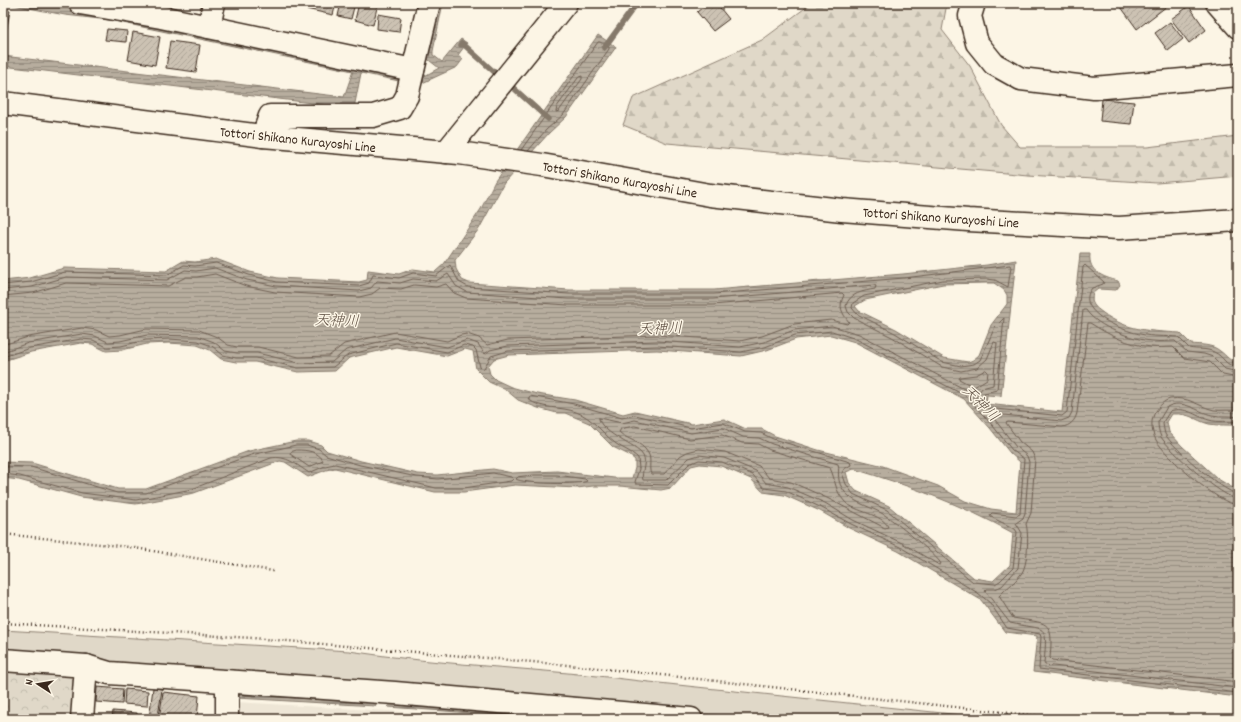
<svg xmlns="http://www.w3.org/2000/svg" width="1241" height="722" viewBox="0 0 1241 722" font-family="Dekko,'Klee One',sans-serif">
	<defs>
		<pattern id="forest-firs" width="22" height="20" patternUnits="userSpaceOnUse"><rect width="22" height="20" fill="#e0d8c8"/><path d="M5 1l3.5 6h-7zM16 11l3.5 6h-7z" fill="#c1baab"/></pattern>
		<pattern id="park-crowns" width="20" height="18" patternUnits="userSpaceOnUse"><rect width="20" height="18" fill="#e0d8c8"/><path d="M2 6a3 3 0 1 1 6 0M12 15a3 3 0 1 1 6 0" fill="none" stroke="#c1baab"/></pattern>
		<pattern id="water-rules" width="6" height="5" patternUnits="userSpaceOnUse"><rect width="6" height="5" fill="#b7ad9e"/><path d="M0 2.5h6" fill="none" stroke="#968d80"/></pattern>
		<pattern id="building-hatch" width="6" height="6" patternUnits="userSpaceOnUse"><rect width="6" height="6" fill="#ccc2b3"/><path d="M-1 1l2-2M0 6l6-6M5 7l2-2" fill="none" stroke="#b0a79a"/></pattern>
	</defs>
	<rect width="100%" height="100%" fill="#fcf5e5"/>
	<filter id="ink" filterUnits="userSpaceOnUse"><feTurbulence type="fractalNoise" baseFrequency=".025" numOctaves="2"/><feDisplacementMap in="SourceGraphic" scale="8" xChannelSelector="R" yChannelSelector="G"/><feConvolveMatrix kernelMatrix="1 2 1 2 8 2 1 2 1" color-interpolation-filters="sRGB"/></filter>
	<g filter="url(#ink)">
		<path fill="#eee6d6" d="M 235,702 L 388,711 L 505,719 L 236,719 Z"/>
		<path fill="#e0d8c8" stroke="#8e8173" d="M 3,630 L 349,651 C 445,666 543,668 640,681 L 999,719 L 749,719 L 634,706 L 3,654 Z"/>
		<path fill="url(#forest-firs)" stroke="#8e8173" d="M 812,3 L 947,3 L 942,30 L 970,66 L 1001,125 L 1020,147 L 1147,147 L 1238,136 L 1238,176 L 1157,183 L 1028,175 L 667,143 L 623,125 L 633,98 L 762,40 Z"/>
		<path fill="url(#park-crowns)" stroke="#8e8173" d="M 3,664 L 70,669 L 78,680 L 74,719 L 3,719 Z"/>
		<g fill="url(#water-rules)" stroke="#85796b" fill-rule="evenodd">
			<path d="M 3,3 L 47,3 L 78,7 L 421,78 L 439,68 L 425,57 L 437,3 L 443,3 L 433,51 L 433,55 L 442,62 L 461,39 L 467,43 L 458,55 L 463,59 L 457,67 L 418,85 L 361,73 L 354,108 L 3,66 L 3,56 L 344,97 L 353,71 L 109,20 L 65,15 Z"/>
			<path d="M 598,35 L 616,47 L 566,117 L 549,133 L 504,183 L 479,229 L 455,260 L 456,269 L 462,280 L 469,283 L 569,290 L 714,290 L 903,274 L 987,265 L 1016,260 L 1001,396 L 987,395 L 986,404 L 1062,412 L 1080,254 L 1090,254 C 1088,272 1103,277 1118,281 L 1120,285 L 1116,290 L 1098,289 L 1093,293 C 1090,304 1095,307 1103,313 C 1127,331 1151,331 1180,333 L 1191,344 C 1200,345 1212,344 1220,351 C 1227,356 1229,361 1238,363 L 1238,426 C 1228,424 1219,426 1209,424 C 1194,420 1191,413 1172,414 L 1167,422 L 1169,432 L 1182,446 L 1218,479 L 1238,491 L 1238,697 L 1033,672 L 1037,636 L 1005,632 L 981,600 L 898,551 L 849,528 L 820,511 L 784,495 L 763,492 L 751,479 L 721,466 L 700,464 L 691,466 L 671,488 L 661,490 L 620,486 L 593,486 L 577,488 L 515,485 L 464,492 L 435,492 L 335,468 L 326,470 L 308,477 L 285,462 L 280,461 L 194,493 L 136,504 L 81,497 L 19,480 L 3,478 L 3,462 L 32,463 L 118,489 L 146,489 L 249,451 L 296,441 L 308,441 L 321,445 L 327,451 L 361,461 L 418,474 L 437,475 L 493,469 L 512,473 L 557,471 L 614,478 L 632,478 L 635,468 L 635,460 L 629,455 L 613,447 L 589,423 L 565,413 L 557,413 L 538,408 L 518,400 L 506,390 L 489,382 L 476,369 L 473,351 L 465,349 L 447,356 L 396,347 L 349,358 L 335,371 L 298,372 L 255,362 L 236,362 L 221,359 L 210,350 L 197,345 L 169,343 L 147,344 L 122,350 L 106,351 L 92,344 L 81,343 L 31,352 L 3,361 L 3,281 L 30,278 L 64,268 L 166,271 L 183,261 L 195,262 L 216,259 L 250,272 L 278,278 L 359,282 L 367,280 L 368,270 L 399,274 L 413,269 L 435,272 L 444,264 L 481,209 L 495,181 ZM 986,283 L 994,283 L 1004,290 L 1007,295 L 1007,304 L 991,325 L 979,355 L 973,360 L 968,362 L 944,358 L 896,329 L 859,311 L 855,306 L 865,300 L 943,284 ZM 831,335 L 855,342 L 964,399 L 990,428 L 1010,453 L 1020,462 L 1016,512 L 991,509 L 965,501 L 938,486 L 880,465 L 818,450 L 775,436 L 762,429 L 746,429 L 724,419 L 692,424 L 635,411 L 623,414 L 575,400 L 537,394 L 511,387 L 496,380 L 490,374 L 488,366 L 494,359 L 509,355 L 657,350 L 741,356 L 767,350 L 796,339 ZM 854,469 C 908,485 963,505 1013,533 L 1010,565 L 993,581 L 974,578 L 889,506 L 856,491 L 849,483 L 846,472 Z"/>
			<path d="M 237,695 L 376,702 L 376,706 L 237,698 Z"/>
			<path d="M 389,701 L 540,713 L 541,718 L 388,707 Z"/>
		</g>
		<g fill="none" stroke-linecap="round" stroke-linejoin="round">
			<g stroke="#6d5e51" stroke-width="1">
				<path d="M 579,77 L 582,76 L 582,79 L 559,111 L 556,112 L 557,107 Z"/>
				<path d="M 521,150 L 598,42 L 600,42 L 609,47 L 609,49 L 563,115 L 546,130 L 528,151"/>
				<path d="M 3,285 L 31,282 L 65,272 L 167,275 L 184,265 L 195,266 L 216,263 L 249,275 L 277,282 L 359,286 L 369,283 L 373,275 L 399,278 L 413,273 L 436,276 L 450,265 L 459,282 L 468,287 L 569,294 L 714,294 L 904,278 L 1010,265 L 1011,267 L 1008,287 L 995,280 L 987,279 L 943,280 L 864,296 L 853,303 L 852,308 L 857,314 L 895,333 L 942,362 L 961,366 L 974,364 L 980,360 L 995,327 L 1004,318 L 997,390 L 984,393 L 983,406 L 986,408 L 1062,416 L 1067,412 L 1083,267 L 1085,265 L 1104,282 L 1103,284 L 1092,288 C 1073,311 1123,331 1140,334 C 1153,337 1165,336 1178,337 L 1189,348 C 1198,350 1206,348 1214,352 C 1225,357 1224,366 1238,367"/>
				<path d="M 3,290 L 32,287 L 66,277 L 167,280 L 185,270 L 196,271 L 215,268 L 247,280 L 276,286 L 359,291 L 371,288 L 377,281 L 400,283 L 413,279 L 436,281 L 448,274 L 456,286 L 467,292 L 568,299 L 713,299 L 874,285 L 876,286 L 875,289 C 864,291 849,293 846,306 L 848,312 L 854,318 L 892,337 L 942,367 L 961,371 L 977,368 L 987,359 L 994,342 L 997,343 L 993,385 L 982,388 L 975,398 L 968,391 L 859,334 L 832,326 L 794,330 L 764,342 L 740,347 L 657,341 L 508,346 L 490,350 L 485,354 L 478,344 L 467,340 L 447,347 L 395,338 L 346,350 L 332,362 L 299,363 L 257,353 L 237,353 L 225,351 L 214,342 L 198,336 L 147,335 L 120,341 L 108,342 L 95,336 L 82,334 L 28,343 L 3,352"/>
				<path d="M 3,296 L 33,293 L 66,283 L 168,286 L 186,277 L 197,277 L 215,274 L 246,286 L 275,292 L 359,297 L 372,294 L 380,288 L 401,289 L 414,285 L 436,287 L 446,284 L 454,293 L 466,298 L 568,305 L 713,305 L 842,293 L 844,295 C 838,307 842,313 849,322 L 847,324 L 831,320 L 794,324 L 762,336 L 740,341 L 657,335 L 508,340 L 487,345 L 479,338 L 467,334 L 461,335 L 447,341 L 395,332 L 344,344 L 329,356 L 299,357 L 258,347 L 237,347 L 228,345 L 217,337 L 199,330 L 146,329 L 120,335 L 109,336 L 96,330 L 82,328 L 28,337 L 3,345"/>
				<path d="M 3,357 L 30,348 L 81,339 L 93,340 L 107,347 L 121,346 L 146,340 L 169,339 L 198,341 L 212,346 L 223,355 L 236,358 L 256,358 L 298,368 L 333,367 L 348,355 L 396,343 L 447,352 L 464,345 L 473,347 L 476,350 L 480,367 L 483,370 L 491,356 L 508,351 L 657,346 L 741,352 L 765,347 L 795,335 L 832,331 L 856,339 L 966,396 L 993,426 L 1012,450 L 1024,459 L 1020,514 L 1016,516 L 992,513 L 990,515 L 991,517 L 1015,529 L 1017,532 L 1013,568 L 1000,581 L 995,584 L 973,582 L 887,510 L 853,494 L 846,484 L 842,473 L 844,469 L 851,465 L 850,462 L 773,439 L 761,433 L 745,432 L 723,423 L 691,428 L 635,415 L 622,418 L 574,404 L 530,396 L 528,399 C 541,410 561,406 576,412 C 593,418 601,432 615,443 C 623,449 631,451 638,458 L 639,469 L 635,482 L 636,484 L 668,485 L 689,464 L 699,460 L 722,462 L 753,475 L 764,488 L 786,491 L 822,508 L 851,524 L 900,547 L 978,593 L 990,603 L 1007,628 L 1040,634 L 1041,637 L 1039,669 L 1238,693"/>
				<path d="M 986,370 L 988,372 L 987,379 L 974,387 L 959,379 L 960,377 L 976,375 Z"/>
				<path d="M 1238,372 L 1225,369 L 1213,357 L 1204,354 L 1187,352 L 1175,341 C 1168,341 1161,342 1153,341 C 1133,340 1097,327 1086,310 L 1083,310 L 1072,412 L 1069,418 L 1061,421 L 994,414 L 992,416 L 1016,447 L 1027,456 L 1029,462 L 1025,513 L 1023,518 L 1016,523 L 1022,533 L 1018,568 L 1002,586 L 995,589 L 987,589 L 985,591 L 1010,623 C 1046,631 1048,621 1044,663 L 1045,665 L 1238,688"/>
				<path d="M 1238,378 L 1223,375 L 1210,362 L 1184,358 L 1173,347 C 1165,347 1158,348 1151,347 C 1126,344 1111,336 1090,323 L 1088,323 L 1077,413 C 1075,421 1070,426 1062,427 L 1008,422 L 1006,423 L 1020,442 L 1032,452 L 1035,459 L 1031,513 L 1026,524 C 1029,534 1028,566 1021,574 C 1015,583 1005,589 999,596 L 1013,618 C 1047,624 1054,618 1050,658 L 1052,660 L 1238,682"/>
				<path d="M 1238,411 C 1230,409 1222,411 1214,410 C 1197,406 1189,396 1170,399 C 1163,401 1160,406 1156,411 C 1150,419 1151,431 1156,440 C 1165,456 1219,505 1238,505"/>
				<path d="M 1238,417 C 1229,415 1221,417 1212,415 C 1197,412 1183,398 1167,407 L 1158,422 C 1158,426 1159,433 1161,437 C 1170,451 1222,498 1238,499"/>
				<path d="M 599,418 L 622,423 L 635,420 L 691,433 L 723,428 L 743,437 L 759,438 L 772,444 L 838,464 C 840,469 836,478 842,488 C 851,503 868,505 883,514 C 892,519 939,557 941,564 L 939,565 L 902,543 L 853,520 L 825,503 L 788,487 L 766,483 L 756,471 L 724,458 L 699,455 L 689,458 L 666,480 L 643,480 C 640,472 649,461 641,453 C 632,444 599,431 599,418 Z"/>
				<path d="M 1238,422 C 1228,420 1219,423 1209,420 C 1195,416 1186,406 1170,411 L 1163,422 C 1163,425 1164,430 1165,434 C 1172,447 1224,493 1238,494"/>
				<path d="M 635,426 L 690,439 L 722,435 L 742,443 L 758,444 L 770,450 L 830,468 C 836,480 834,490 845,502 C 855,512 883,514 888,527 L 885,528 L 827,498 L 791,482 L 769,478 L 759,466 L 725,452 L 699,449 L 687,452 L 680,456 L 664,474 L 651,474 C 648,468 652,459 648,453 C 641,441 627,440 619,432 L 621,429 Z"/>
				<path d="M 297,450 C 306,450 319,451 323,461 L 309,467 L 290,454 L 291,452 Z"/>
				<path d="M 3,466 L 31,467 L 117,493 L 146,493 L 251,455 L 296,445 L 307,445 L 319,449 L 326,455 L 360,465 L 417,477 L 438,479 L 493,473 L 511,477 L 513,479 L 511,481 L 464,488 L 436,488 L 335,464 L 325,466 L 309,473 C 297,465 286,455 271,458 L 192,489 L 136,500 L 82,493 L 20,476 L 3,474"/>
				<path d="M 534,475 L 557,475 L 585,479 L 587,481 C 581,485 523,484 516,479 L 518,477 Z"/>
			</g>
			<g stroke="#85796b" stroke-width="5.5">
				<path d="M 461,45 L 462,43 L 501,78"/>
				<path d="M 604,48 L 637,3"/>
				<path d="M 508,83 L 548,119"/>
			</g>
		</g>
		<g fill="url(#building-hatch)" stroke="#3b2a1e">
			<path d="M 288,3 L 336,3 L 333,15 L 288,5 Z"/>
			<path d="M 341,3 L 355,3 L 351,19 L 338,16 Z"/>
			<path d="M 359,3 L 378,3 L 373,25 L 355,20 Z"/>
			<path d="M 708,3 L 716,3 L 729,19 L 713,31 L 697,12 Z"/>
			<path d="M 1126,3 L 1171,3 L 1137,29 L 1121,7 Z"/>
			<path d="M 1189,6 L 1206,30 L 1189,43 L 1171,19 Z"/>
			<path d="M 3,10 L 10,11 L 3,48 Z"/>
			<path d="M 378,14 L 401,18 L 399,32 L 377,29 Z"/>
			<path d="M 1170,22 L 1183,39 L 1168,51 L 1155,33 Z"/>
			<path d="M 107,29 L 127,31 L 126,42 L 105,40 Z"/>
			<path d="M 133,32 L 160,37 L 155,65 L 128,60 Z"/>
			<path d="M 170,41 L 200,45 L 196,72 L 166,68 Z"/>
			<path d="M 1102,99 L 1134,102 L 1131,124 L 1100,121 Z"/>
			<path d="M 97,687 L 123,689 L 122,704 L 96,702 Z"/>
			<path d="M 153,688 L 162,689 L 158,717 L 149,719 Z"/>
			<path d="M 125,689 L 148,691 L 147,706 L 124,704 Z"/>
			<path d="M 163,692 L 199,696 L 197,719 L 159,719 Z"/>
			<path d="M 113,711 L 137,713 L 137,719 L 112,719 Z"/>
		</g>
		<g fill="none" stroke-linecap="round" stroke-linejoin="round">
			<defs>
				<g id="minor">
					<path d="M 80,3 L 161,17 L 413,70"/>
					<path d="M 974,3 L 970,16 L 977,43 L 994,64 L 1021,79 L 1094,88 L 1238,75"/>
					<path d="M 1217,3 L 1238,27"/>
					<path d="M 209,27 L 214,3"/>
					<path d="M 263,136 L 270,116 L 373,116 L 400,108 L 407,96 L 429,3"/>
					<path d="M 446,152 L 566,3"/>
					<path d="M 3,660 L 86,666 L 109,673 L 395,693 L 691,719"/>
					<path d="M 82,719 L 86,666"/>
					<path d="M 227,719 L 227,682"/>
				</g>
				<path id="major" d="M 3,103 L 263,136 L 459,153 L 542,165 L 710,195 L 842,210 L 968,220 L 1119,228 L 1238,220"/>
			</defs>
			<use href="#minor" stroke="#3b2a1e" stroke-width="25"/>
			<use href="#major" stroke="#3b2a1e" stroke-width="25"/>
			<g stroke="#3b2a1e" stroke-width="2.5" stroke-dasharray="1 3" stroke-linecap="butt">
				<path d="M 3,534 L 129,547 L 273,571"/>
				<path d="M 3,623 L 253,638 L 579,666 L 1065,719"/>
			</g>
			<use href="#minor" stroke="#fcf5e5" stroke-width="22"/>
			<use href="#major" stroke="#fcf5e5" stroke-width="22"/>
		</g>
	</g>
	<g text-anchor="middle" stroke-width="3" stroke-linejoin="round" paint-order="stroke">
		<g font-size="14" fill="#3b2a1e" stroke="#fcf5e5">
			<text transform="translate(298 139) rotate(6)" y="5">Tottori Shikano Kurayoshi Line</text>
			<text transform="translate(620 179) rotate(10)" y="5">Tottori Shikano Kurayoshi Line</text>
			<text transform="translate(941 217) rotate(4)" y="5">Tottori Shikano Kurayoshi Line</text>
		</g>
		<g font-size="15" font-style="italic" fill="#605144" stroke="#fcf5e5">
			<text transform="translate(337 320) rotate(2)" y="5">天神川</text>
			<text transform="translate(660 328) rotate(-2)" y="5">天神川</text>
			<text transform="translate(981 403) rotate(45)" y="5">天神川</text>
		</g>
	</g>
	<rect width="1241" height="722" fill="none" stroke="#fcf5e5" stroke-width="16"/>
	<rect x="8" y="8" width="1225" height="706" fill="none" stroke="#3b2a1e" stroke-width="1.5" filter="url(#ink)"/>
	<g transform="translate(38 684) rotate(282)" stroke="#fcf5e5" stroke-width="3" paint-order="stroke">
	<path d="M0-3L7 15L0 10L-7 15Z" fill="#3b2a1e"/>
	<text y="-6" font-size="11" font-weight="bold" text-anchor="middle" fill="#3b2a1e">N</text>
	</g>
</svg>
